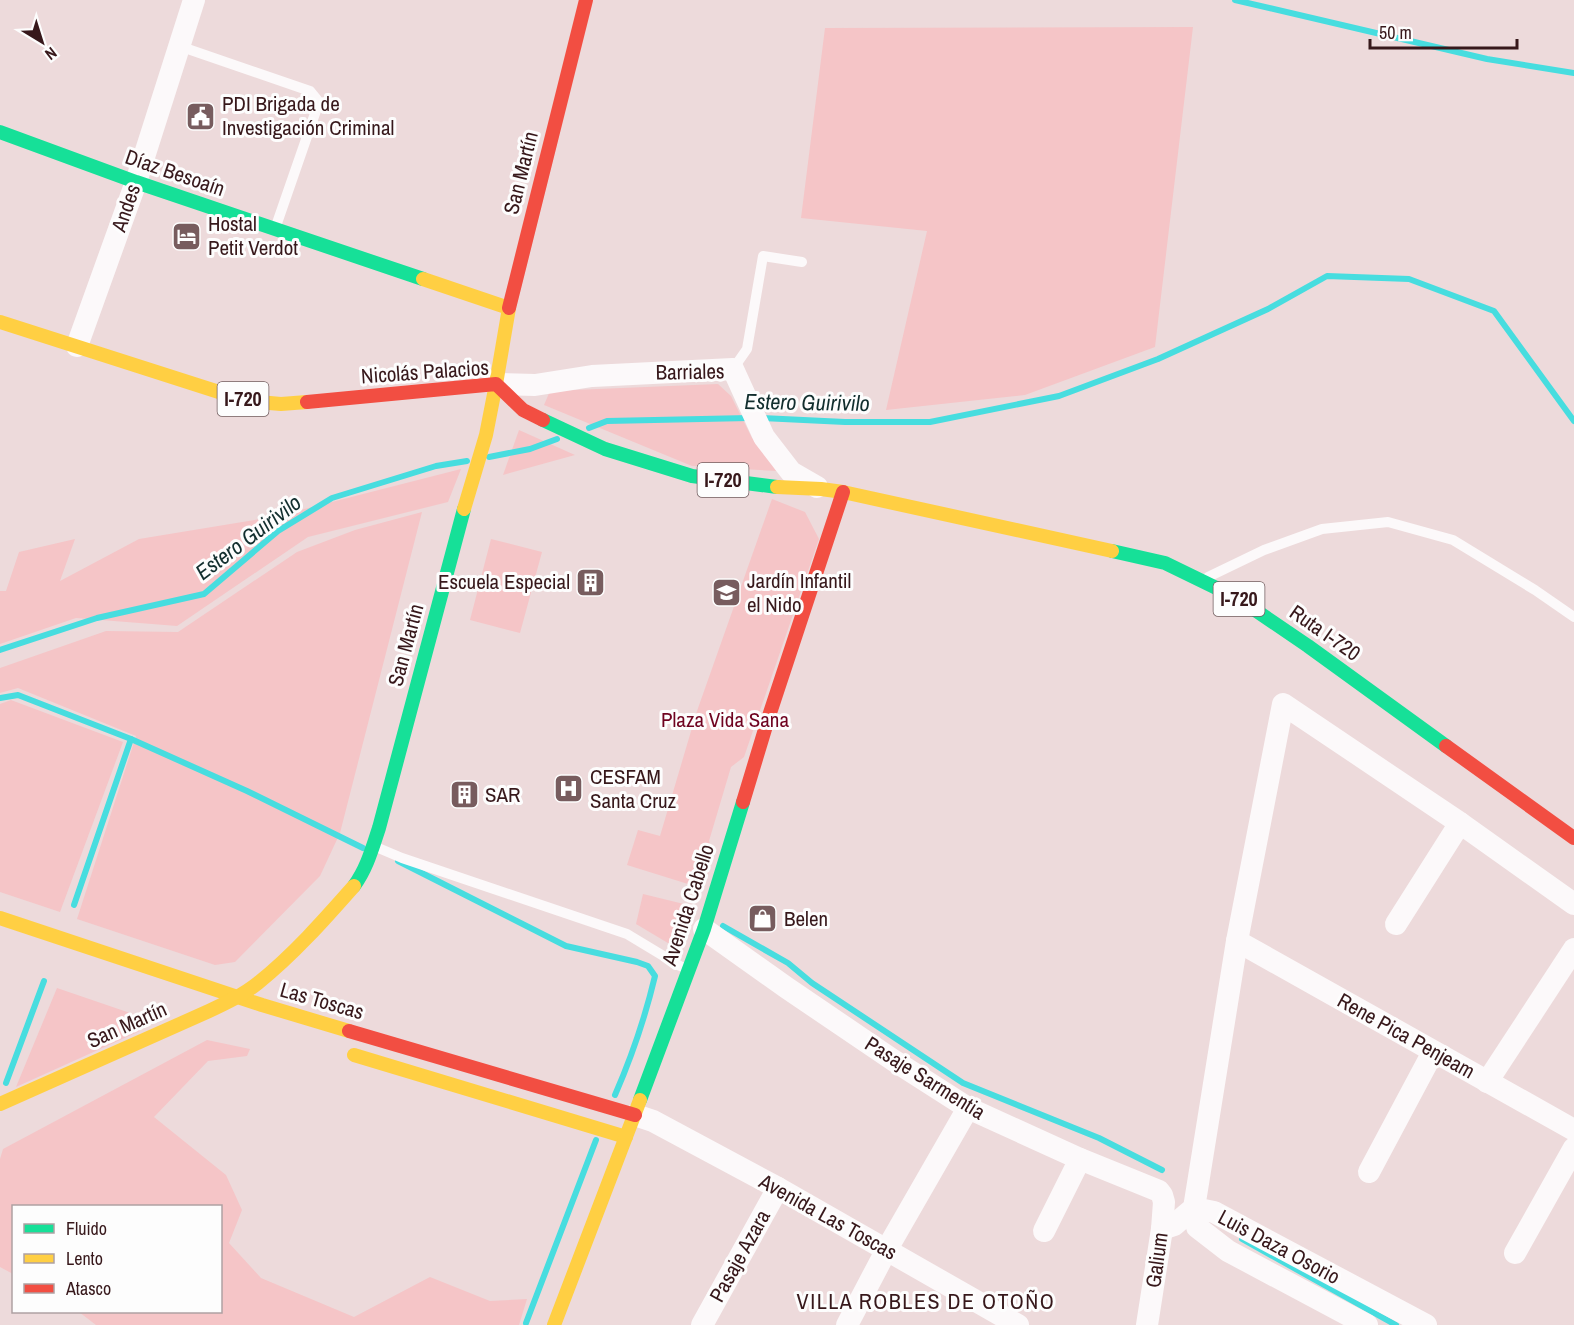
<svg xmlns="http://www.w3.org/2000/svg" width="1574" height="1325" viewBox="0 0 1574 1325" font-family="'Archivo Narrow',sans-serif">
	<rect width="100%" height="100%" fill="#eddadb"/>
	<g fill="#f5c5c7">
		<path d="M 1193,27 L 1155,347 L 1025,395 L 886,410 L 927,231 L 801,218 L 825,28 Z"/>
		<path d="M 718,384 L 731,396 L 752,438 L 770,454 L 776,471 L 692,466 L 544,405 L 550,391 Z"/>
		<path d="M 519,430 L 575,455 L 503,475 Z"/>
		<path d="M 461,469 L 448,502 L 308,537 L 177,626 L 76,618 L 0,644 L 0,591 L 6,591 L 19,552 L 75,539 L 60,581 L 139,539 L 273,517 Z"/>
		<path d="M 772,499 L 805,512 L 819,539 L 744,757 L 731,767 L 709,841 L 714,853 L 704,889 L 627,865 L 638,830 L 660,836 L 697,711 Z"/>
		<path d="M 422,512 L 340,833 L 320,876 L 235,962 L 215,965 L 77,919 L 136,736 L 18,688 L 0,693 L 0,668 L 106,631 L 178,632 L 297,552 L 355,530 Z"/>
		<path d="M 491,539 L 542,552 L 520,633 L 470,620 Z"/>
		<path d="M 11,700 L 123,742 L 60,912 L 0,892 L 0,704 Z"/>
		<path d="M 643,894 L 688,905 L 678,949 L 636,924 Z"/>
		<path d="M 57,988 L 136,1015 L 140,1031 L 16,1087 Z"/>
		<path d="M 207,1040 L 250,1049 L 247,1056 L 208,1061 L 154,1117 L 226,1175 L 242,1210 L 229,1243 L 261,1278 L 354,1317 L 430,1277 L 490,1301 L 527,1299 L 519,1325 L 96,1325 L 79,1312 L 220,1312 L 220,1206 L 14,1206 L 13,1274 L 0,1267 L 0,1159 L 3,1149 Z"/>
	</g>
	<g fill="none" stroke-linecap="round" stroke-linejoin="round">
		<g stroke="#47dddf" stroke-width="6">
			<path d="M 1235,0 L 1487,59 L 1574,73"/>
			<path d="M 762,418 L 845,422 L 930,422 L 1059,396 L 1158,359 L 1268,309 L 1327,276 L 1409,279 L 1494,311 L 1574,421"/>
			<path d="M 589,428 L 607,421 L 749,418"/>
			<path d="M 489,457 L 530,449 L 557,439"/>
			<path d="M 0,650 L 97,618 L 204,594 L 278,531 L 332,498 L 436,466 L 467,461"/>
			<path d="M 0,698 L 18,695 L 131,739 L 247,791 L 363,848"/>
			<path d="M 398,861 L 566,946 L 637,962 L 648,966 L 655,976 C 645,1018 632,1056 615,1095"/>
			<path d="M 74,905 L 131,739"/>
			<path d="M 723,926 L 788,963 L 812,983 L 963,1083 L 1099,1138 L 1162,1170"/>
			<path d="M 6,1083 L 44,981"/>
			<path d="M 1242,1239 L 1396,1325"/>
			<path d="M 526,1323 L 596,1140"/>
		</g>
		<g stroke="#fcf9fa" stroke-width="10">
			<path d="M 179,46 L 310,91 L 319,102 L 276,226"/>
			<path d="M 733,369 L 747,349 L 763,256 L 802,262"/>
			<path d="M 1208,577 L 1264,550 L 1322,529 L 1388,522 L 1453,540 L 1535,590 L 1574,617"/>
			<path d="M 376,847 L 402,858 L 627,934 L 680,966 L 687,969"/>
		</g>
		<g stroke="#fcf9fa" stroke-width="22">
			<path d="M 77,346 L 136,182 L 194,0"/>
			<path d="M 496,384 L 535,385 L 592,376 L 733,369 L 764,437 L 791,472 L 817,487"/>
			<path d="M 1396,924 L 1460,823"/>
			<path d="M 704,929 L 787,988 L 893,1060 L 968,1108 L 1080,1159 L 1159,1191 L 1162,1195 L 1164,1202 L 1162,1229 L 1147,1325"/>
			<path d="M 1237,941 L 1574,1130"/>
			<path d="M 1487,1082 L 1574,949"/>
			<path d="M 635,1115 L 653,1121 L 778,1188 L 1018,1325"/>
			<path d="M 1369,1172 L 1433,1052"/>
			<path d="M 1194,1208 L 1214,1212 L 1426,1325"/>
			<path d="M 1194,1208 L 1197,1227 L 1228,1251 L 1367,1325"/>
			<path d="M 1162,1229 L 1174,1225 L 1194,1208 L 1237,941 L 1283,704 L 1460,823 L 1574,904"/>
			<path d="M 1044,1231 L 1080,1159"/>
			<path d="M 1515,1253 L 1574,1148"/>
			<path d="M 702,1325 L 778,1188"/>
			<path d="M 847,1325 L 887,1249 L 968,1108"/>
		</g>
		<g stroke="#16e098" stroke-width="14">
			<path d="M 0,132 L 136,182 L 423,279"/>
			<path d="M 543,420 L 605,449 L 692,476 L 777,487"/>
			<path d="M 1112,551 L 1165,563 L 1239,599 L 1308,646 L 1446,746"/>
			<path d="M 354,886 C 367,868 372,849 379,828 L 464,509"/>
			<path d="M 640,1100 L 704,929 L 743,802"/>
		</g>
		<g stroke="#ffcf43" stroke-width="14">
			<path d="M 423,279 L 509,308 L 496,384"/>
			<path d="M 0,322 L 247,401 L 281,404 L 307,402"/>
			<path d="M 777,487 L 821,489 L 843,492 L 1112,551"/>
			<path d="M 464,509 L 486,435 L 496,384"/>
			<path d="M 0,918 L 262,1005 L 349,1031"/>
			<path d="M 354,1055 L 626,1137"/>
			<path d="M 0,1104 L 209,1011 C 226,1003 243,995 258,983 C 293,955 324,920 354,886"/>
			<path d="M 554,1325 L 640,1100"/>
		</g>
		<g stroke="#f24e42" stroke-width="14">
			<path d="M 509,308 L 586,0"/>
			<path d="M 307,402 L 496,384 L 523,410 L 543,420"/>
			<path d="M 1446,746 L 1574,838"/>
			<path d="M 743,802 L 769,716 L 843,492"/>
			<path d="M 349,1031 L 635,1115"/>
		</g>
	</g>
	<defs>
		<symbol id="civic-square" viewBox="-11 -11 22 22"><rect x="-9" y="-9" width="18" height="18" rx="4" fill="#775c5e" stroke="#fdfdfd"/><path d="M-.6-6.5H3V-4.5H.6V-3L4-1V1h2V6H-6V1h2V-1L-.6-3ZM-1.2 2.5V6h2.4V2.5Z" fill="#fff"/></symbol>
		<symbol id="hotel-square" viewBox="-11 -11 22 22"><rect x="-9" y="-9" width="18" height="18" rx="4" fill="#775c5e" stroke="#fdfdfd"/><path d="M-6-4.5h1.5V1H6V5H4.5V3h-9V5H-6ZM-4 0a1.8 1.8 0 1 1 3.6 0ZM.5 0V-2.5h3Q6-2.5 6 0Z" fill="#fff"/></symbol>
		<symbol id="building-square" viewBox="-11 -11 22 22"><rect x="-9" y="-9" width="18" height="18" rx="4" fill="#775c5e" stroke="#fdfdfd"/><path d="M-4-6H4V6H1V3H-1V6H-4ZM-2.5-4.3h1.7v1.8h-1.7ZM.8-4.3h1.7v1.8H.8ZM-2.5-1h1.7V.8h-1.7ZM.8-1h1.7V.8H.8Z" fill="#fff"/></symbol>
		<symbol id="school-square" viewBox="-11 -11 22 22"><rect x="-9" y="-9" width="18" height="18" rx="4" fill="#775c5e" stroke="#fdfdfd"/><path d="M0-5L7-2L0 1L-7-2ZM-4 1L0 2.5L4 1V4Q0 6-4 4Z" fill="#fff"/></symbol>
		<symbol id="hospital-square" viewBox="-11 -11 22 22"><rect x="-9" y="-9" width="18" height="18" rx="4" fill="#775c5e" stroke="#fdfdfd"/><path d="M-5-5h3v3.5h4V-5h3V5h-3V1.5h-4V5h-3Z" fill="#fff"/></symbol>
		<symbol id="shop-square" viewBox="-11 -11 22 22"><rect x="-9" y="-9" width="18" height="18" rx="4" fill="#775c5e" stroke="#fdfdfd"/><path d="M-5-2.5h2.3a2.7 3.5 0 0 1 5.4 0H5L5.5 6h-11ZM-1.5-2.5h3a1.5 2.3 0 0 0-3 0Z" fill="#fff"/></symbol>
	</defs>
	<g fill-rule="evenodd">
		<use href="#civic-square" x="184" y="100" width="33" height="33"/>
		<use href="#hotel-square" x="170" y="220" width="33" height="33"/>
		<use href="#building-square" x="574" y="566" width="33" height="33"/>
		<use href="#school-square" x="710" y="576" width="33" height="33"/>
		<use href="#hospital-square" x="552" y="772" width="33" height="33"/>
		<use href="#building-square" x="448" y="778" width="33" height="33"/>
		<use href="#shop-square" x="746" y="902" width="33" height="33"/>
	</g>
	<g text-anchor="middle" stroke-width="6" stroke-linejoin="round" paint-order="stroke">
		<g fill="#fdfdfd" stroke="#725d5f" stroke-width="1.5">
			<rect x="217.5" y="382" width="51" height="34" rx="4.5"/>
			<rect x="697.5" y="463" width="51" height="34" rx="4.5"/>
			<rect x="1213.5" y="582" width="51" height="34" rx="4.5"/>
		</g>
		<g font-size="20" font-weight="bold" fill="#37181b">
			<text x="243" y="406">I-720</text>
			<text x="723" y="487">I-720</text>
			<text x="1239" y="606">I-720</text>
		</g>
		<g font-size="21" fill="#37181b" stroke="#fdfdfd" text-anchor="start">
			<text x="222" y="111">PDI Brigada de<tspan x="222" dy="24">Investigación Criminal</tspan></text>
			<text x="208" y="231">Hostal<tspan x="208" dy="24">Petit Verdot</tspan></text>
			<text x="747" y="588">Jardín Infantil<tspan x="747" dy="24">el Nido</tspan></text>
			<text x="570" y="589" text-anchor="end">Escuela Especial</text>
			<text x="590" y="784">CESFAM<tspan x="590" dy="24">Santa Cruz</tspan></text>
			<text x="485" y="802">SAR</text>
			<text x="784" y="926">Belen</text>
		</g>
		<g font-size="21" fill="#37181b" stroke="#fdfdfd">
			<text transform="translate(175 173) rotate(19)" y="7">Díaz Besoaín</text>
			<text transform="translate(521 173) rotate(-76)" y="7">San Martín</text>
			<text transform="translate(126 208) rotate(-71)" y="7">Andes</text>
			<text transform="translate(425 372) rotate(-4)" y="7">Nicolás Palacios</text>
			<text transform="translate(690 372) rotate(-1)" y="7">Barriales</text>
			<text transform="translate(1325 633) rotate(35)" y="7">Ruta I-720</text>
			<text transform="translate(406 645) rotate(-75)" y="7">San Martín</text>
			<text transform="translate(688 905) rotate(-72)" y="7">Avenida Cabello</text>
			<text transform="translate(322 1001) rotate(16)" y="7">Las Toscas</text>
			<text transform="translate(127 1025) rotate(-24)" y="7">San Martín</text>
			<text transform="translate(1406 1036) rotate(29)" y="7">Rene Pica Penjeam</text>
			<text transform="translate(925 1078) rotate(32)" y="7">Pasaje Sarmentia</text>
			<text transform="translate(828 1217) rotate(29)" y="7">Avenida Las Toscas</text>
			<text transform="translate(1279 1247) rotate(28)" y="7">Luis Daza Osorio</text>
			<text transform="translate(740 1256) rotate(-61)" y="7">Pasaje Azara</text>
			<text transform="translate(1157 1260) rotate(-82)" y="7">Galium</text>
		</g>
		<g font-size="21" fill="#6f0320" stroke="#fdfdfd">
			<text x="725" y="727">Plaza Vida Sana</text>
		</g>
		<g font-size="22" font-style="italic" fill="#122e2e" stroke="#fdfdfd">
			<text transform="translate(807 402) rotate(1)" y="8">Estero Guirivilo</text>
			<text transform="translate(248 537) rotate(-37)" y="8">Estero Guirivilo</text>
		</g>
		<g font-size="22" letter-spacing="1.5" fill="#37181b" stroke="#fdfdfd">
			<text x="926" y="1309">VILLA ROBLES DE OTOÑO</text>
		</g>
	</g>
	<rect x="12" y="1205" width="210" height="108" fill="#fdfdfd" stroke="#aea1a3" stroke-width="1.5"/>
	<rect x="24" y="1224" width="30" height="9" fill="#16e098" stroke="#aea1a3" stroke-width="1.5"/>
	<text x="66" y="1235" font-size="18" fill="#37181b">Fluido</text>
	<rect x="24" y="1254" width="30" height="9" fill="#ffcf43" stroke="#aea1a3" stroke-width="1.5"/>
	<text x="66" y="1265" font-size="18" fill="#37181b">Lento</text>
	<rect x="24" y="1284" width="30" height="9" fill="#f24e42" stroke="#aea1a3" stroke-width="1.5"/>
	<text x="66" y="1295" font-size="18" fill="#37181b">Atasco</text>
	<g transform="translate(42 42) rotate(142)" stroke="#fdfdfd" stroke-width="4.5" paint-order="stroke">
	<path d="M0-4.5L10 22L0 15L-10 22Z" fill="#37181b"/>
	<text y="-9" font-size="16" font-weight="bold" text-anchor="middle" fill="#37181b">N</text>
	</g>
	<path d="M1370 39v9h147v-9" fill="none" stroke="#37181b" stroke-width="3"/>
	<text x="1379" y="39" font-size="18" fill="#37181b" stroke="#fdfdfd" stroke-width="4.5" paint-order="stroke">50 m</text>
</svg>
